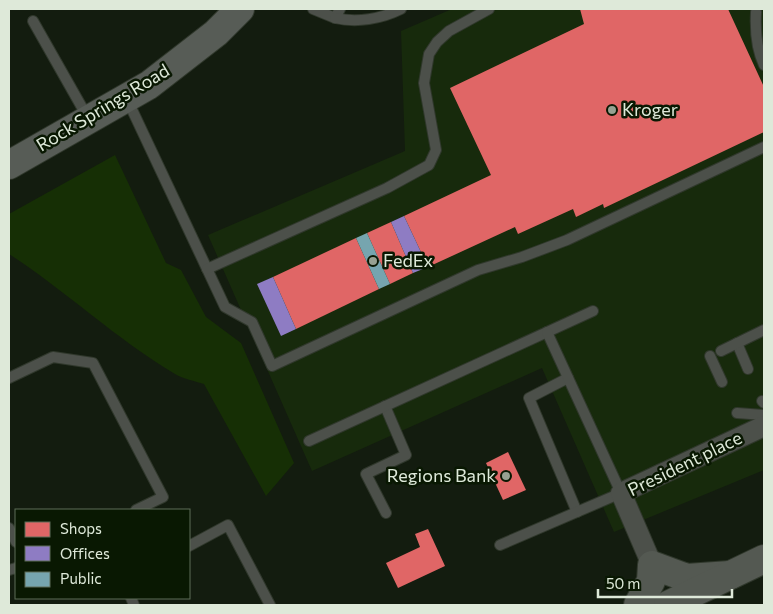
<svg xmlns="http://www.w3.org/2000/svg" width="773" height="614" viewBox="0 0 773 614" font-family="Commissioner,sans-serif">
	<rect width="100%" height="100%" fill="#131c0f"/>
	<path fill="#172a0c" d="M 452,9 L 764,9 L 764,470 L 614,532 L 542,368 L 312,471 L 208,235 L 405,151 L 401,31 Z"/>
	<path fill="#162f05" d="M 115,155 L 166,263 L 181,270 L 206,317 L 241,343 L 294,463 L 266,496 L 204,384 C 195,381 183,379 175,374 C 116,339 66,291 9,254 L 9,214 Z"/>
	<g fill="#e06666">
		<path d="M 580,9 L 728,9 L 764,87 L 764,132 L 604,208 L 603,204 L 576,217 L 573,209 L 518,234 L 515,227 L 428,267 L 404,216 L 491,175 L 450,88 L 584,24 Z"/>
		<path d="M 391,222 L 413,273 L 390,284 L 367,233 Z"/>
		<path d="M 356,238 L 379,289 L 296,329 L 273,277 Z"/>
		<path d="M 508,452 L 526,490 L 503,500 L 486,463 Z"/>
		<path d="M 428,529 L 445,566 L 398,588 L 386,563 L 420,547 L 415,534 Z"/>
	</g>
	<g fill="#8e7cc3">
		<path d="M 404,216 L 428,267 L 413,273 L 391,222 Z"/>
		<path d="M 273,277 L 296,329 L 281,336 L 257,284 Z"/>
	</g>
	<path fill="#76a5af" d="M 367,233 L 390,284 L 379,289 L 356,238 Z"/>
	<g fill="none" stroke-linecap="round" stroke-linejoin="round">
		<defs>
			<g id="lane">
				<path d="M 313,9 L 335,18 L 340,9"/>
				<path d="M 756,12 C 755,31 756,48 764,65"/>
				<path d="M 335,18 C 357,23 381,19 401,9"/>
				<path d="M 33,21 L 88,118"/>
				<path d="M 127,99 L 225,307 L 252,322 L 272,366 L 478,270 L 522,257 L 567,240 L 764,147"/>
				<path d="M 207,269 L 387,188 L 429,165 L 436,150 L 424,83 L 429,54 L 437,42 L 449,31 L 489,9"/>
				<path d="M 737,343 L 748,369"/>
				<path d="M 721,351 L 764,330"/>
				<path d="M 710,356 L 722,382"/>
				<path d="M 9,378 L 53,357 L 93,363 L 163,497 L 136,510"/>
				<path d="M 568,378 L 529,398 L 577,512"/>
				<path d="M 762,401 L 764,403"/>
				<path d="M 385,406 L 406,455 L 366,474 L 386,513"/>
				<path d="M 737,413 L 764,415"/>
				<path d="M 309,441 L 593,311"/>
				<path d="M 9,528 L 16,542"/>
				<path d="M 500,545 L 621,493 L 547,332"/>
				<path d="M 189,546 L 228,525 L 270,605"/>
				<path d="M 9,570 L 16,568"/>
				<path d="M 131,598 L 134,605"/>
			</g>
			<path id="street" d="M 652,565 L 621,493 L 764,426"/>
			<path id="secondary" d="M 9,165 L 149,85 L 216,33 L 240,9"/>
			<g id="primary">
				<path d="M 638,605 L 651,581 L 652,565 L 687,578 L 730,575"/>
				<path d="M 668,605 L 764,559"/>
			</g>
		</defs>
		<use href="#lane" stroke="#30382c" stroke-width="12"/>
		<use href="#street" stroke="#30382c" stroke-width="22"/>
		<use href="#secondary" stroke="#30382c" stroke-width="30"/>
		<use href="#primary" stroke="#30382c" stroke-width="30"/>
		<use href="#lane" stroke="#4c504a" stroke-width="10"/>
		<use href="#street" stroke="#4c504a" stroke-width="20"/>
		<use href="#secondary" stroke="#575c56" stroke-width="28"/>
		<use href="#primary" stroke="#545952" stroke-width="28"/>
	</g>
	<g fill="#97a192" stroke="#091802" stroke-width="2">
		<circle cx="612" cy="110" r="5"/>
		<circle cx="373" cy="261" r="5"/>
		<circle cx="506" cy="476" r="5"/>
	</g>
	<g text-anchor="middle" stroke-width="5" stroke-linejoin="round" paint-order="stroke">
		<g font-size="18" fill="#dee9d9" stroke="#091802">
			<text transform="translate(103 108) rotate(-31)" y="6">Rock Springs Road</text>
			<text transform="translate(685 464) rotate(-26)" y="6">President place</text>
		</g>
		<g font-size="18" fill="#dee9d9" stroke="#091802" text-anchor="start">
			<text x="622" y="116">Kroger</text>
			<text x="383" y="267">FedEx</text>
			<text x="496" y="482" text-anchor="end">Regions Bank</text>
		</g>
	</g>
	<rect width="773" height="614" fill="none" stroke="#dee9d9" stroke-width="20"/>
	<rect x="15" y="509" width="175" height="90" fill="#091802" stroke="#5e6c58"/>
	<rect x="25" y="522" width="25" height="15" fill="#e06666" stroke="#5e6c58"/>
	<text x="60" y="534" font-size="15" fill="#dee9d9">Shops</text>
	<rect x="25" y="546" width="25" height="15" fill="#8e7cc3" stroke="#5e6c58"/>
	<text x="60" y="559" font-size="15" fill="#dee9d9">Offices</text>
	<rect x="25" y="572" width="25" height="15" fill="#76a5af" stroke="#5e6c58"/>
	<text x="60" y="584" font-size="15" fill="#dee9d9">Public</text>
	<path d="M598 589v8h134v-8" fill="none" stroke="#dee9d9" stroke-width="2.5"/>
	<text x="606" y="589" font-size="15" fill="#dee9d9" stroke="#091802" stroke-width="4" paint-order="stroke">50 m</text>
</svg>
